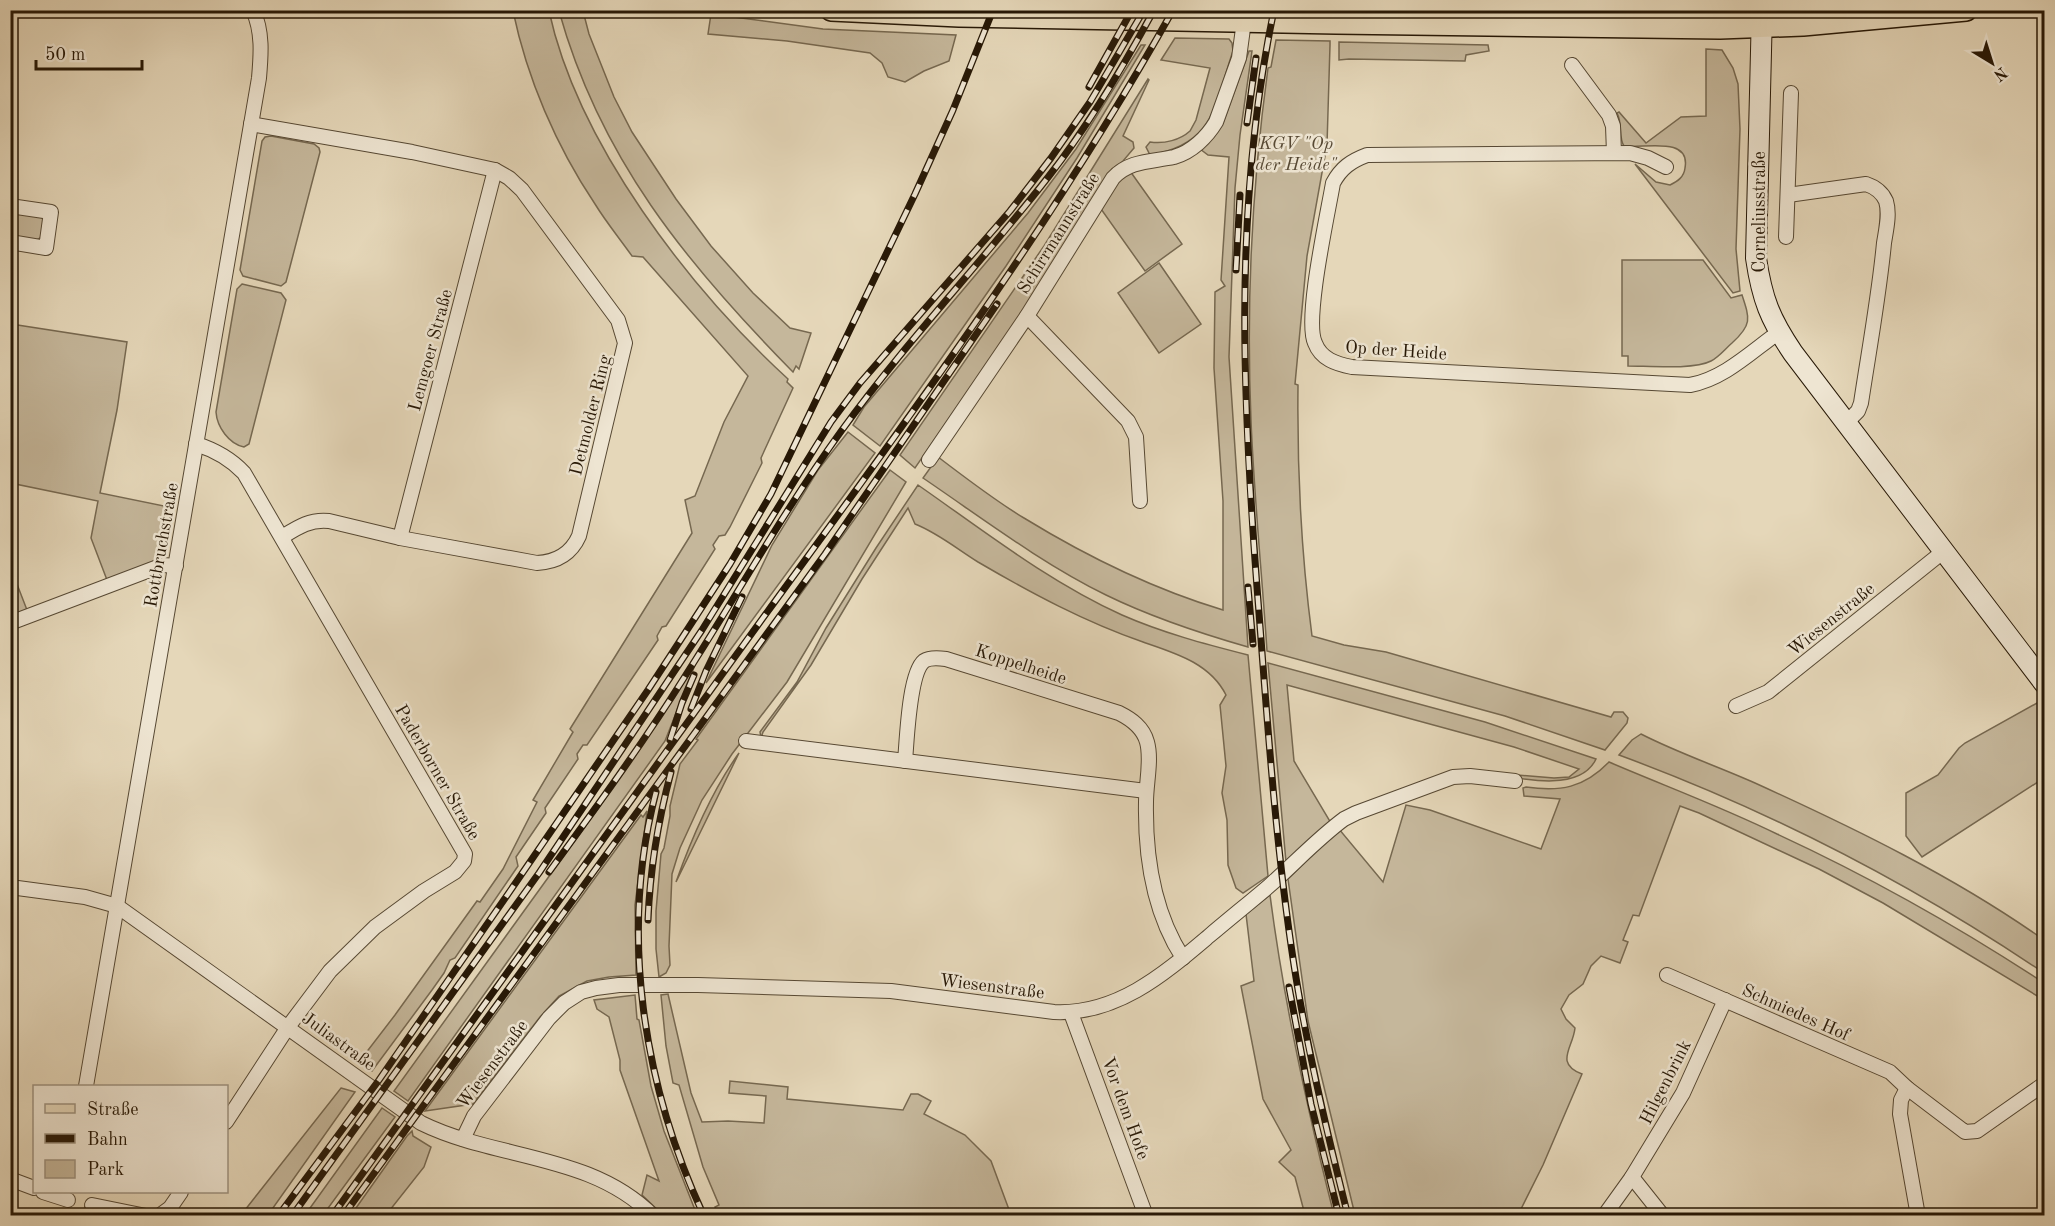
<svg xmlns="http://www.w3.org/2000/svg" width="2055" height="1226" viewBox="0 0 2055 1226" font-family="'Old Standard TT',serif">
	<rect width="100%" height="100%" fill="#e5d7b9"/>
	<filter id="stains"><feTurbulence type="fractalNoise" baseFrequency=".00333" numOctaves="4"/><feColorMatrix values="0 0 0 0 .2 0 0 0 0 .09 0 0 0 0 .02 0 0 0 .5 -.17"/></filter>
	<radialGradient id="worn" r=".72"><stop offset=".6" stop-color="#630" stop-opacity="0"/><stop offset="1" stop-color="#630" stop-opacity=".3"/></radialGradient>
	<g fill="#c5b79b" stroke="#766850" stroke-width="1.5">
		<path d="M 513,11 L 549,11 C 578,144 689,288 788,379 L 787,382 L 793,388 L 761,458 L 762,463 L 730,527 L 725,535 L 719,536 L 713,545 L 715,549 L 666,626 L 662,627 L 657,636 L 658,640 L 587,745 L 583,745 L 577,754 L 578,759 L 545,808 L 546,813 L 516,857 L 518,866 L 455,958 L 450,960 L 444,973 L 432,990 L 372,1071 L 362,1058 L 395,1015 L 477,901 L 480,902 L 503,869 L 537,802 L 533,800 L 573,732 L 570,729 L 692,533 L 685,500 L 695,496 L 724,422 L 748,376 L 643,257 L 632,256 C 620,239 606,222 595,204 C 556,146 527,78 513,11 Z"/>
		<path d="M 559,11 L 583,11 L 589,34 L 614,97 L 632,132 L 676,199 L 711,246 L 753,293 L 790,328 L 811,333 L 799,369 L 796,366 L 793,372 L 791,370 C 686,263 600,158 559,11 Z"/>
		<path d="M 1286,11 L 1709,11 L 1709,14 L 1595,14 L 1546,16 L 1286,14 Z"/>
		<path d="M 711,14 L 823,29 L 956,35 L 949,61 L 924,71 L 905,82 L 888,77 L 882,63 L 870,53 L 787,41 L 708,34 Z"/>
		<path d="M 1175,38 L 1229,39 L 1232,43 L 1233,51 C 1214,106 1215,144 1150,155 L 1146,147 L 1150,142 C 1165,144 1180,140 1190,131 L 1196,120 L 1210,68 L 1161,60 Z"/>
		<path d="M 1276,40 L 1330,41 L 1330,45 L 1327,145 L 1307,256 L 1295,384 L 1298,385 C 1297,469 1301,552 1312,636 L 1344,645 L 1386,652 L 1611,717 L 1614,712 L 1623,712 L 1628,718 L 1627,723 L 1605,750 L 1505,716 L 1267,651 C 1262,574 1254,497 1251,420 C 1246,302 1252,185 1268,68 L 1271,67 Z"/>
		<path d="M 1339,42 L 1488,45 L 1489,51 L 1466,55 L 1465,61 L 1349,59 L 1339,60 Z"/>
		<path d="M 1141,45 L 1145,45 L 1077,158 L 1006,266 L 880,446 L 853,425 L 864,407 L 1028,213 L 1076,149 Z"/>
		<path d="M 1706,49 L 1722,50 L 1733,68 L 1738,84 L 1740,129 L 1736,249 L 1740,291 L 1733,293 L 1635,164 L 1656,182 L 1670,185 C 1678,181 1684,177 1685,168 C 1691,135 1642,149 1624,146 C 1618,137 1623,124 1617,113 L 1619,112 L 1646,143 L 1681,117 L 1706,116 Z"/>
		<path d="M 1249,51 L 1252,51 L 1240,135 L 1235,188 L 1229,357 L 1248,647 C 1199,633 1151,617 1106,595 C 1041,563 982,518 923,478 L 938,457 C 966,478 994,500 1024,518 C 1086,556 1153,589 1223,610 L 1223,501 L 1214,368 L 1215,292 L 1225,286 L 1221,280 L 1229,157 L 1208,155 L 1200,149 L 1223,123 Z"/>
		<path d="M 1148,79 L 1149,80 L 1123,136 L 1133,142 L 1134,148 L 1123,161 L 1112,169 L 1019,317 L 915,468 L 900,455 L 1044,246 Z"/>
		<path d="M 271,136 L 314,144 L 319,148 L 320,152 L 286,282 L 281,286 L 243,276 L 240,270 L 262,141 L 265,137 Z"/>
		<path d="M 1130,171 L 1182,244 L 1145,271 L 1101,209 L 1120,179 Z"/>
		<path d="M 11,210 L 40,216 L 44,220 L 42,237 L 35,241 L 11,238 Z"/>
		<path d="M 1622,260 L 1703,260 L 1731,298 L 1742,295 C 1750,319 1752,325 1732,343 C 1725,349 1719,357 1711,361 C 1694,370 1648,366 1628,366 L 1628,356 L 1622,356 Z"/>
		<path d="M 1159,263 L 1201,324 L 1159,353 L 1118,293 Z"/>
		<path d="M 242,284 L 281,293 L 286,300 L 249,444 L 244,447 C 229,444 217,427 216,412 L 237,289 Z"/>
		<path d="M 11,324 L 127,342 L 117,410 L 100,493 L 169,507 L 159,559 L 107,580 L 91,538 L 98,501 L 15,484 L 11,505 Z"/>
		<path d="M 848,432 L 875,453 L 706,683 L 772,545 L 818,470 Z"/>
		<path d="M 890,470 L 906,482 L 787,682 L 732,754 L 702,800 L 680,848 L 672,874 L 669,946 L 670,965 L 666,973 L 659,977 L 656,949 L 656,911 L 661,854 L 664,848 L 670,816 L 670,806 L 680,764 L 698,740 L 696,739 Z"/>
		<path d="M 918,485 C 984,531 1049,582 1122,615 C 1163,633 1205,644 1248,655 L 1268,876 L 1243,893 L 1236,888 L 1228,865 L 1227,820 L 1222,793 L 1226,766 L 1220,705 L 1226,695 C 1210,663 1175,653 1143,642 C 1085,622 1031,593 978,562 C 957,549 938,533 915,524 L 908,508 L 862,579 L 811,665 L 763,732 L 761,738 L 760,732 L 797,682 L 826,628 L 876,548 Z"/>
		<path d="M 10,566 L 27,610 L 10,616 Z"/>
		<path d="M 1268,663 L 1485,722 L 1596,759 C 1579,795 1513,777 1482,772 L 1554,778 L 1569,777 L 1579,769 L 1514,747 L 1287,685 L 1294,761 L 1331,823 L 1286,862 Z"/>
		<path d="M 695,665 L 665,741 L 408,1101 L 394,1091 L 602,803 Z"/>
		<path d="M 2037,703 L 2044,713 L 2044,778 L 1922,857 L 1906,836 L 1906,793 L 1938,775 L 1959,748 L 1965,743 Z"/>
		<path d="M 1641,734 C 1678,753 1717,766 1755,783 C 1854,828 1955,877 2044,940 L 2044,973 C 1912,884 1768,810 1619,755 L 1632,740 Z"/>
		<path d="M 739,753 L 676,882 C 692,837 711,792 739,753 Z"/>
		<path d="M 1609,762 C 1665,786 1722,807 1777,834 C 1870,877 1959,927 2044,983 L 2044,1000 L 1883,903 L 1819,869 L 1699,813 L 1680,806 L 1639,916 L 1633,915 L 1623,940 L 1628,942 L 1620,963 L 1601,956 L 1591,966 L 1583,984 L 1569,995 L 1561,1009 L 1566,1019 L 1575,1028 C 1573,1048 1554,1063 1582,1074 L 1543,1165 L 1518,1215 L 1355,1215 L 1308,1021 L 1288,879 L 1339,829 L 1383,882 L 1406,805 L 1430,810 L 1541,849 L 1560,799 L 1524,796 L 1523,788 L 1526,787 C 1560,792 1584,788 1609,762 Z"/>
		<path d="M 647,811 L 635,905 L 636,975 L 609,977 L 587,981 L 559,996 L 540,1017 L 473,1104 L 425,1111 L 641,815 L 643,817 Z"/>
		<path d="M 1270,895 C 1284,1003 1307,1109 1334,1215 L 1305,1215 L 1295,1177 L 1279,1162 L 1291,1150 L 1263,1099 L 1241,986 L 1254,981 L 1246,914 Z"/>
		<path d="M 668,994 L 691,1093 L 702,1122 L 728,1121 L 764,1123 L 766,1096 L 729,1093 L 730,1081 L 788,1087 L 787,1099 L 903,1110 L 911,1094 L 918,1094 L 931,1101 L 924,1114 L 965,1135 L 991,1161 L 1011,1215 L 719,1215 L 715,1207 L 719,1205 L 703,1167 L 679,1085 L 673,1083 L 666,1046 L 661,995 Z"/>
		<path d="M 635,995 L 637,1019 L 639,1020 L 651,1086 L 664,1131 L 697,1215 L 663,1215 L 642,1195 L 647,1175 L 659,1181 L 620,1070 L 620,1060 L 609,1017 L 597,1009 L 594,1000 Z"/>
		<path d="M 341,1088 L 355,1092 L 268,1215 L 241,1215 Z"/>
		<path d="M 382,1108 L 395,1117 L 323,1215 L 305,1215 Z"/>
		<path d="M 412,1131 L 413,1136 L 431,1147 L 424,1167 L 386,1215 L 351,1215 L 407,1136 Z"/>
	</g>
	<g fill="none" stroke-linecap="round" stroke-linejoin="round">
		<defs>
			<g id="street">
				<path d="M 1572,65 L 1609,115 L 1613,126 L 1614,153"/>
				<path d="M 251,124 L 412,152 L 495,170 L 509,178 L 522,190 L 618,320 L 625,343 L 579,536 C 571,554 556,562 537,563 L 400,538 L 329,521 C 310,519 298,527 282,537"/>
				<path d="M 1666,167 L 1648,158 L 1630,153 L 1367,155 C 1351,161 1341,168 1333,183 C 1328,213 1304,320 1315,343 C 1321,359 1336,364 1352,367 L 1690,385 C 1724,379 1752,351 1779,332"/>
				<path d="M 1788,195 L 1866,184 C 1875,187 1882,192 1886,201 C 1890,214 1886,230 1884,243 C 1879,296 1869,350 1861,403 L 1858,411 L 1846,423"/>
				<path d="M 10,206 L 51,212 L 46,248 L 10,242"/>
				<path d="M 1786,237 L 1791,93"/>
				<path d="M 1027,316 L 1128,421 L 1136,437 L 1140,501"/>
				<path d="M 196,444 C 215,450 230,458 244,473 L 465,854 L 464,861 L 455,872 L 424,891 L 375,927 L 330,971 L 288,1027 L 226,1122"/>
				<path d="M 929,460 L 1027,316 L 1113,178 C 1130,160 1151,162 1174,157 C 1192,152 1207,137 1216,122 L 1239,58 L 1244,21"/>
				<path d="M 400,538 L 495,170"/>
				<path d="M 10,623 L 163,565 L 176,566"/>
				<path d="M 1736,706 L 1768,692 L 1944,551"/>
				<path d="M 746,741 L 1146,791"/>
				<path d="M 905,761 C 907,740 909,673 924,661 C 930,657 939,658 946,659 L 1119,713 C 1131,719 1143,727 1147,742 C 1152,760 1146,783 1146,802 C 1145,856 1153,912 1183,958"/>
				<path d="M 10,887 L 85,897 L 117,906 L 421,1123 C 496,1160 591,1153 653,1216"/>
				<path d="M 1667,975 L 1890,1072 L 1907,1088 L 1965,1132 L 1977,1131 L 2044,1084"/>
				<path d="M 1071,1013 L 1146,1216"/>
				<path d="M 86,1086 L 259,78 C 261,55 263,32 253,10"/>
				<path d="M 1907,1088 L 1901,1100 L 1900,1114 L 1918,1216"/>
				<path d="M 463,1139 L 474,1116 L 549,1018 L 564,1003 L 581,992 L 596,988 L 619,985 L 698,985 L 891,991 L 1054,1012 C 1117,1015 1164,974 1209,936 C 1229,919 1249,903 1269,886 C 1294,864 1317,839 1344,819 L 1356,813 L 1453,777 L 1470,776 L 1515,781"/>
				<path d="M 1632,1177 L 1663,1216"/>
				<path d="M 10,1179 L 34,1188"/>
				<path d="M 43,1192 L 68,1200"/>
				<path d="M 92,1205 L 146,1216"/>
				<path d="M 159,1216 L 170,1208 L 181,1192"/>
				<path d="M 1604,1216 L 1632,1177 L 1683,1093 L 1725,1000"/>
			</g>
			<path id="secondary" d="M 1762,10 L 1756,258 C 1762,299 1770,319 1793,353 L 2044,683"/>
			<path id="primary" d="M 831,10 L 959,16 L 1336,23 L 1720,28 L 1803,25 L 1966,10"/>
		</defs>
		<use href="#street" stroke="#564833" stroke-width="16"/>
		<use href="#secondary" stroke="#271806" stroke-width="22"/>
		<use href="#primary" stroke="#271806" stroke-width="24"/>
		<use href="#street" stroke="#eee5d2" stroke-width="14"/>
		<use href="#secondary" stroke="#eee5d2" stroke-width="20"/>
		<use href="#primary" stroke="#e5d7b9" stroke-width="21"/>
		<defs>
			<g id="rail">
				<path d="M 1274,10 C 1232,210 1243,411 1259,613 C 1268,730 1276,848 1294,965 C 1307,1049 1327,1133 1348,1216"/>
				<path d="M 1089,87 L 1132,10"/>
				<path d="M 1247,123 L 1256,58"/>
				<path d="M 1236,270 L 1240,195"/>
				<path d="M 1248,587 L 1253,644"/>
				<path d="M 691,709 L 706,671 L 742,597"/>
				<path d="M 670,740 L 682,703 L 694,675"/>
				<path d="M 656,792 C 619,933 643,1085 704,1216"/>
				<path d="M 549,872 C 595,809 641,746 682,681 C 736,597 784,510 842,430 C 906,342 982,262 1049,176 C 1089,125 1123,67 1154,10"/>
				<path d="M 648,920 C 650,869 658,821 671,772"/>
				<path d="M 1289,987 L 1311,1104 L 1339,1216"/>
				<path d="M 278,1216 L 379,1080 L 508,894 L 648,690 L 730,564 L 771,494 L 915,194 L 953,110 L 993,10"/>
				<path d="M 292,1216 L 539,873 L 702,630 L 831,422 L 860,383 L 1010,211 L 1051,158 L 1090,102 L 1144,10"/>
				<path d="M 332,1216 C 478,1014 622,812 768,611 C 910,416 1055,221 1173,10"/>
				<path d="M 343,1216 L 825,554 L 997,304"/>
			</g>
		</defs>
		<use href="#rail" stroke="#271806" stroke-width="7"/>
		<use href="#rail" stroke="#eee5d2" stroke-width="4.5" stroke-dasharray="14" stroke-linecap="butt"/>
	</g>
	<g text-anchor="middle" stroke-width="5" stroke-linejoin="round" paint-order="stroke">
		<g font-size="18" font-style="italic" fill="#564833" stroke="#eee5d2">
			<text x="1296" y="149">KGV "Op<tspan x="1296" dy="21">der Heide"</tspan></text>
		</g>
		<g font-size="18" fill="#271806" stroke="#eee5d2">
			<text transform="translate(1759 212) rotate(-90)" y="6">Corneliusstraße</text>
			<text transform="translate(1058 233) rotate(-58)" y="6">Schirrmannstraße</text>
			<text transform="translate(430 350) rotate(-75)" y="6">Lemgoer Straße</text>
			<text transform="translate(1396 350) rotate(4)" y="6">Op der Heide</text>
			<text transform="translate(590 415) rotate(-76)" y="6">Detmolder Ring</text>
			<text transform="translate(161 545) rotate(-80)" y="6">Rottbruchstraße</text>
			<text transform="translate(1831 619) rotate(-39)" y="6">Wiesenstraße</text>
			<text transform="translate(1021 664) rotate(18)" y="6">Koppelheide</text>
			<text transform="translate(438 772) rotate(60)" y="6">Paderborner Straße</text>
			<text transform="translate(992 986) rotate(7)" y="6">Wiesenstraße</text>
			<text transform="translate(1796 1012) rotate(24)" y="6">Schmiedes Hof</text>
			<text transform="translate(339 1041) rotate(36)" y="6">Juliastraße</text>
			<text transform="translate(492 1064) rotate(-53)" y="6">Wiesenstraße</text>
			<text transform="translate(1665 1082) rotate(-63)" y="6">Hilgenbrink</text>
			<text transform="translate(1126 1108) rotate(70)" y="6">Vor dem Hofe</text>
		</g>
	</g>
	<rect width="2055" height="1226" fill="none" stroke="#e5d7b9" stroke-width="36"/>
	<rect x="12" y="12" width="2031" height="1202" fill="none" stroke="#271806" stroke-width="3"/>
	<rect x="18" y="18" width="2019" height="1190" fill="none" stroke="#271806" stroke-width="1.5"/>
	<rect x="33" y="1085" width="195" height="108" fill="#eee5d2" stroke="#9e9380" stroke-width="1.5"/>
	<rect x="45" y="1104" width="30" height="9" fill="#e5d7b9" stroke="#9e9380" stroke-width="1.5"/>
	<text x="87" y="1115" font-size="18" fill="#271806">Straße</text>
	<rect x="45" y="1134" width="30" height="9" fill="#271806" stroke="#9e9380" stroke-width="1.5"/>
	<text x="87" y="1145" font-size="18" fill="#271806">Bahn</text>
	<rect x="45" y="1160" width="30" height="18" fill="#c5b79b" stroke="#9e9380" stroke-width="1.5"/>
	<text x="87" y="1175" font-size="18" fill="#271806">Park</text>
	<g transform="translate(1992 63) rotate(142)" stroke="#eee5d2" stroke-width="4.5" paint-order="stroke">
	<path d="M0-4.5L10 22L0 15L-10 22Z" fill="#271806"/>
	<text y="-9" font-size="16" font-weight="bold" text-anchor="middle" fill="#271806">N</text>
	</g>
	<path d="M36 60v9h106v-9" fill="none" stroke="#271806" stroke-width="3"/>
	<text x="45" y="60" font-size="18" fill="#271806" stroke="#eee5d2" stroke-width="4.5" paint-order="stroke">50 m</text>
	<rect width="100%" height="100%" filter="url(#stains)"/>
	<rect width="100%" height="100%" fill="url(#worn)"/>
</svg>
